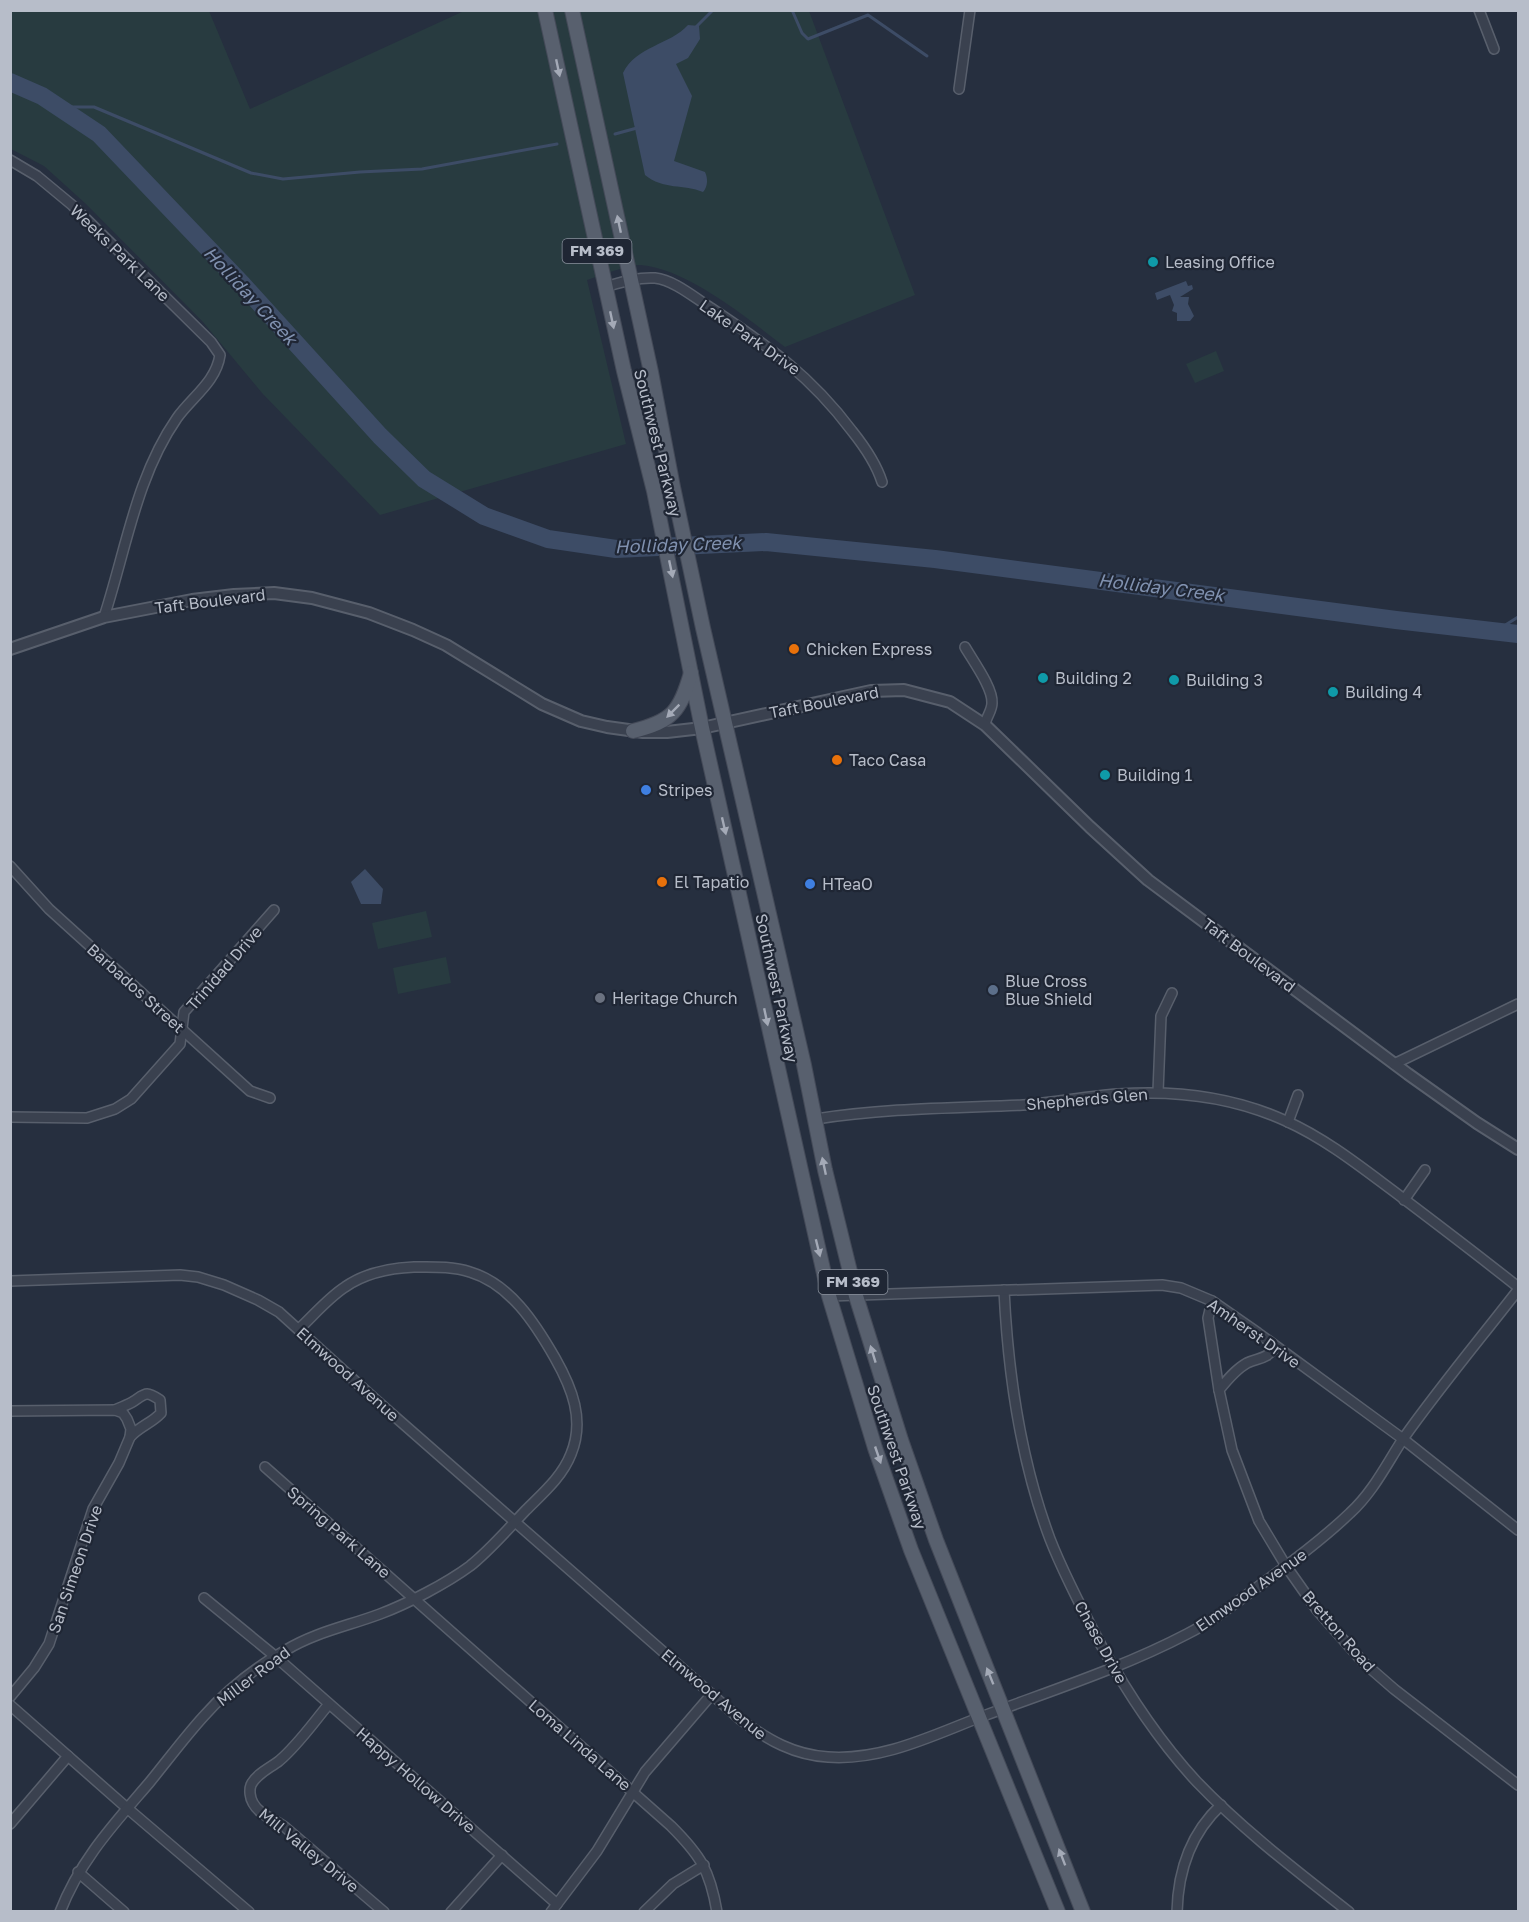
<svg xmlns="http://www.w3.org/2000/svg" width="1529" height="1922" viewBox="0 0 1529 1922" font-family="'Golos Text',sans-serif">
	<rect width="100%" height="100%" fill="#262f3f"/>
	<g fill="#283b40">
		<path d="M 10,11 L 209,11 L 250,109 L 464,11 L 809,11 L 915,295 L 785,347 C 748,319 688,269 641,265 C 630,264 599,276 587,280 L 626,444 L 380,515 L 262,393 L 203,322 L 86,204 L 44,166 L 11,149 Z"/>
		<path d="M 1216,351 L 1224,371 L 1195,383 L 1186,364 Z"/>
		<path d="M 426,911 L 432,937 L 378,949 L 372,923 Z"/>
		<path d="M 446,957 L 451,983 L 398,994 L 393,968 Z"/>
	</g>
	<g fill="#3d4c66">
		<path d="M 688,25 L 699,26 L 700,39 L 688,58 L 676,64 L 692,96 L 674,161 L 705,172 C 708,178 708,187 703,192 C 684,184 663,190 645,175 L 623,73 C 636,46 670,45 688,25 Z"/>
		<path d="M 1186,281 L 1188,286 L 1192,285 L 1193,289 L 1180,297 L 1189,297 L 1188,304 L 1194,316 L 1190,321 L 1177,321 L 1177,313 L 1172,311 L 1174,305 L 1170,295 L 1157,300 L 1155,293 Z"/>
		<path d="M 365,869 L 383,889 L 381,904 L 361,904 L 351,882 Z"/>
	</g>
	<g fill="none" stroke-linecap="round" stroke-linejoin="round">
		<g stroke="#3d4c66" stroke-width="3">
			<path d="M 792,10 L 802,33 L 808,39 L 868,15 L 927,56"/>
			<path d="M 695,28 L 713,10"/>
			<path d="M 59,107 L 94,107 L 251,173 L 283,179 L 360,172 L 422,169 L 557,144"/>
			<path d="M 615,134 L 637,128"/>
			<path d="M 1496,631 L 1518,617"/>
		</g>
		<path stroke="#3d4c66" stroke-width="18" d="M 10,82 L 42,96 L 99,134 L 243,285 L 380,436 L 424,479 L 484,516 L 548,539 L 616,549 L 766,542 L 935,559 L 1396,620 L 1518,634"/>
		<defs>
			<g id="minor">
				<path d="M 1479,10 L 1494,49"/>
				<path d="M 959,89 L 970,10"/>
				<path d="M 10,160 L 37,176 L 72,205 L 211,342 L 220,355 C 216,382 192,397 177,418 C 136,477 126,550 104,617"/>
				<path d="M 605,287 C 622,282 637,277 655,278 C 674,280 695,298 711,308 C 768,346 810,375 852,431 C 864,446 876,463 882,482"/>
				<path d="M 965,647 C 973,661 993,688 992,703 C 992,711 986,717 985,725"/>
				<path d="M 10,866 L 49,909 L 250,1091 L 270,1098"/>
				<path d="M 1394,1064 L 1518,1004"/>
				<path d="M 1158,1092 L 1161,1016 L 1172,993"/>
				<path d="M 10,1117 L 87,1118 L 115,1109 L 131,1099 L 180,1044 L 184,1012 L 274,910"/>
				<path d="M 816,1119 C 885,1108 954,1108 1023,1105 C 1055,1103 1086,1096 1118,1094 C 1175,1090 1234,1097 1286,1121 C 1326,1139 1361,1167 1396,1193 C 1437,1224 1478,1255 1518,1287"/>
				<path d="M 1288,1122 L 1298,1095"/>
				<path d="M 1404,1200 L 1425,1170"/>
				<path d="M 10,1281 L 180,1275 L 198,1277 L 224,1285 L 258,1300 L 279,1312 L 376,1400 L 741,1720 C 768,1740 794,1755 828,1757 C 884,1761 935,1734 986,1715 C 1053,1690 1124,1667 1187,1634 C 1216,1619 1241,1599 1267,1580 C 1296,1559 1324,1538 1350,1513 C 1373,1492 1386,1465 1403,1439 C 1439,1388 1480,1339 1518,1290"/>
				<path d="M 1004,1290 C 1008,1374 1020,1459 1050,1539 C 1064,1575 1083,1611 1101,1645 C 1128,1694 1159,1741 1197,1782 C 1243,1830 1297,1871 1349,1912"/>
				<path d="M 829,1296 L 1104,1287 L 1162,1285 L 1181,1288 L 1212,1301 L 1258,1333 L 1403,1439 L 1518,1530"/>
				<path d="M 1212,1301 L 1208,1318 L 1219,1390"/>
				<path d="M 1275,1347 C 1266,1360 1260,1357 1247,1363 C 1236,1369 1227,1380 1219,1390 L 1232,1450 L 1259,1521 L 1286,1566 L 1317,1610 L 1363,1662 L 1394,1689 L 1518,1785"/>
				<path d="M 115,1410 C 121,1407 128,1405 134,1401 C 146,1393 146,1391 160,1400 L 161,1413 C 152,1423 140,1426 130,1437"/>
				<path d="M 10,1411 L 115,1410 L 123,1413 L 127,1419 L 131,1429 L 130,1437 L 119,1463 L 93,1509 L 49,1644 L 34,1668 L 10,1697"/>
				<path d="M 265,1467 L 671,1826 C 700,1855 710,1870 717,1912"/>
				<path d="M 204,1598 L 276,1657 L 557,1904"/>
				<path d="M 329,1704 C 313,1723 298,1745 279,1761 C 270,1768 256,1774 251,1785 C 249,1790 250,1798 253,1803 C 260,1816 275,1819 286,1828 L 384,1912"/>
				<path d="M 10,1705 L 127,1808 L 249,1912"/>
				<path d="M 10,1824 L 68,1756"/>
				<path d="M 78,1872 L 124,1912"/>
				<path d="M 60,1912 C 80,1860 114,1824 149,1783 C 167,1761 184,1738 203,1717 C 226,1691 256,1667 286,1650 C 316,1632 348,1626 380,1614 C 407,1604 447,1583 470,1566 C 490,1550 508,1529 526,1510 C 543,1493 562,1477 571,1454 C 585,1420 572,1388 555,1358 C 535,1323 510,1284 470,1272 C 452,1266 433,1267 414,1267 C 390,1268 365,1273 345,1287 C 328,1298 314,1315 299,1329"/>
				<path d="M 451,1912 L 502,1855"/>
				<path d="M 551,1912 L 597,1851 L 645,1772 L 712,1694"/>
				<path d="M 644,1912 L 673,1884 L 704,1865"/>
				<path d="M 1177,1912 C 1178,1870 1190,1834 1221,1805"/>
			</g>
			<path id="tertiary" d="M 10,649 L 104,617 L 192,600 L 234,595 L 274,593 L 312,598 L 369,613 L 413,630 L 446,645 L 542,704 L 581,721 L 607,727 L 643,732 L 667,732 L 702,728 L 871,691 L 904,690 L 950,702 L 985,725 L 1090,827 L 1148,880 L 1408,1074 L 1477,1123 L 1518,1149"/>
			<g id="primary">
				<path d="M 545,10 L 624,371 L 654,491 L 702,728 L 829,1296 L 875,1448 L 911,1550 L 1058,1912"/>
				<path d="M 572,10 L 651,372 L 673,487 L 703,628 L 804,1065 L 825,1170 L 856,1296 L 901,1440 L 936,1540 L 1083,1912"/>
				<path d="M 633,731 C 673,721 680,711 691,673"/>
			</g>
		</defs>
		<use href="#minor" stroke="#585f6c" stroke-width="12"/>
		<use href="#tertiary" stroke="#585f6c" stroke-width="14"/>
		<use href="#primary" stroke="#444a58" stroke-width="16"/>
		<use href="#minor" stroke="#3a414f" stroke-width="9"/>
		<use href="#tertiary" stroke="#3a414f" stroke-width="10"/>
		<use href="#primary" stroke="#58606e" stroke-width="14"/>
	</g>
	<defs><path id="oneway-solid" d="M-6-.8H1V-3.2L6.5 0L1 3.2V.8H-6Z" transform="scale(1.5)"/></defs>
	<g fill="#a4aab7">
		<use href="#oneway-solid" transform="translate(558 68) rotate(78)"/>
		<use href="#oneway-solid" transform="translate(619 224) rotate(-102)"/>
		<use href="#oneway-solid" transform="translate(612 320) rotate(78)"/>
		<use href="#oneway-solid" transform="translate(671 569) rotate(78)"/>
		<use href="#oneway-solid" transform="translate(673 711) rotate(135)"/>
		<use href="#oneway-solid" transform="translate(724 826) rotate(77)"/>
		<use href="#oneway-solid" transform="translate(766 1017) rotate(78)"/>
		<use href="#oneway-solid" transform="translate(824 1166) rotate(-102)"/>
		<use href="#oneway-solid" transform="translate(818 1248) rotate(76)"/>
		<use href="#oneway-solid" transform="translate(873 1354) rotate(-107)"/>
		<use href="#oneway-solid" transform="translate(878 1455) rotate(71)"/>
		<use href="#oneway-solid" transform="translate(990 1676) rotate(-112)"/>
		<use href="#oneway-solid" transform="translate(1062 1857) rotate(-111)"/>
	</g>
	<g fill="#0f9aa8" stroke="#1f2634" stroke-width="2">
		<circle cx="1153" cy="262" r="6"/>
		<circle cx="1043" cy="678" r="6"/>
		<circle cx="1174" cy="680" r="6"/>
		<circle cx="1333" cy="692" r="6"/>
		<circle cx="1105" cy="775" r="6"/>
	</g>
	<g fill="#e8710a" stroke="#1f2634" stroke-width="2">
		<circle cx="794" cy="649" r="6"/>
		<circle cx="837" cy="760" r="6"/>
		<circle cx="662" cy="882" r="6"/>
	</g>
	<g fill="#3f7fe0" stroke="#1f2634" stroke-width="2">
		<circle cx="646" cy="790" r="6"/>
		<circle cx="810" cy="884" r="6"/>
	</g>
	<circle fill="#5c6f8a" stroke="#1f2634" stroke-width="2" cx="993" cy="990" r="6"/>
	<circle fill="#6b7280" stroke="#1f2634" stroke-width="2" cx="600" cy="998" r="6"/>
	<g text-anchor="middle" stroke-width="4.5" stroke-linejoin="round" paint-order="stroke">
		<g fill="#1f2634" stroke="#89909c" stroke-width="1.5">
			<rect x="562.5" y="239" width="69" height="24" rx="4.5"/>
			<rect x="818.5" y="1270" width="69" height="24" rx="4.5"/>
		</g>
		<g font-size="15" font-weight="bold" fill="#b7bdc9">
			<text x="597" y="256">FM 369</text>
			<text x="853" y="1287">FM 369</text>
		</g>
		<g font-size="16" fill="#b7bdc9" stroke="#1f2634">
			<text transform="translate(120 253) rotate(44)" y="6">Weeks Park Lane</text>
			<text transform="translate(750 337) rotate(35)" y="6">Lake Park Drive</text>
			<text transform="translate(658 443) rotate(76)" y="6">Southwest Parkway</text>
			<text transform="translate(210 601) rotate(-7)" y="6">Taft Boulevard</text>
			<text transform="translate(824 702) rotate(-11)" y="6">Taft Boulevard</text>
			<text transform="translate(1249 955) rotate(37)" y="6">Taft Boulevard</text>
			<text transform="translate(224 968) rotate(-49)" y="6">Trinidad Drive</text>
			<text transform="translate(136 988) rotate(42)" y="6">Barbados Street</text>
			<text transform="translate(777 988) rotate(78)" y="6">Southwest Parkway</text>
			<text transform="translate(1087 1099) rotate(-5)" y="6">Shepherds Glen</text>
			<text transform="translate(1254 1333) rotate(35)" y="6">Amherst Drive</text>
			<text transform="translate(348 1374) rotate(42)" y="6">Elmwood Avenue</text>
			<text transform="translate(897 1457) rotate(71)" y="6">Southwest Parkway</text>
			<text transform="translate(339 1532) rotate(41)" y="6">Spring Park Lane</text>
			<text transform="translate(75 1569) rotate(-71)" y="6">San Simeon Drive</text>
			<text transform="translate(1251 1590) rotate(-35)" y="6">Elmwood Avenue</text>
			<text transform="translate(1339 1631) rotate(49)" y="6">Bretton Road</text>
			<text transform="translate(1101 1642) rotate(61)" y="6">Chase Drive</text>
			<text transform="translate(253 1676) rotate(-37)" y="6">Miller Road</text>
			<text transform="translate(714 1694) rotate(40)" y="6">Elmwood Avenue</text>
			<text transform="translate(580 1745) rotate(41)" y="6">Loma Linda Lane</text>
			<text transform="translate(416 1780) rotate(41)" y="6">Happy Hollow Drive</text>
			<text transform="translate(309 1850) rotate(39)" y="6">Mill Valley Drive</text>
		</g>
		<g font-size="16" fill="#b7bdc9" stroke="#1f2634" text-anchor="start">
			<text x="1165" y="268">Leasing Office</text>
			<text x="806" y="655">Chicken Express</text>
			<text x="1055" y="684">Building 2</text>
			<text x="1186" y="686">Building 3</text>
			<text x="1345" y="698">Building 4</text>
			<text x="849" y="766">Taco Casa</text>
			<text x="1117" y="781">Building 1</text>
			<text x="658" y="796">Stripes</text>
			<text x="674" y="888">El Tapatio</text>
			<text x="822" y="890">HTeaO</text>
			<text x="1005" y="987">Blue Cross<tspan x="1005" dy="18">Blue Shield</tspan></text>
			<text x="612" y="1004">Heritage Church</text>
		</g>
		<g font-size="18" font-style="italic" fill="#8091af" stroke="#1f2634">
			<text transform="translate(250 296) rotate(47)" y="6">Holliday Creek</text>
			<text transform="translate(678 545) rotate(-2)" y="6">Holliday Creek</text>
			<text transform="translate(1161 588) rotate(7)" y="6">Holliday Creek</text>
		</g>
	</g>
	<rect width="1529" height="1922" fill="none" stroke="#b7bdc9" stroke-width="24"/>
</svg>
